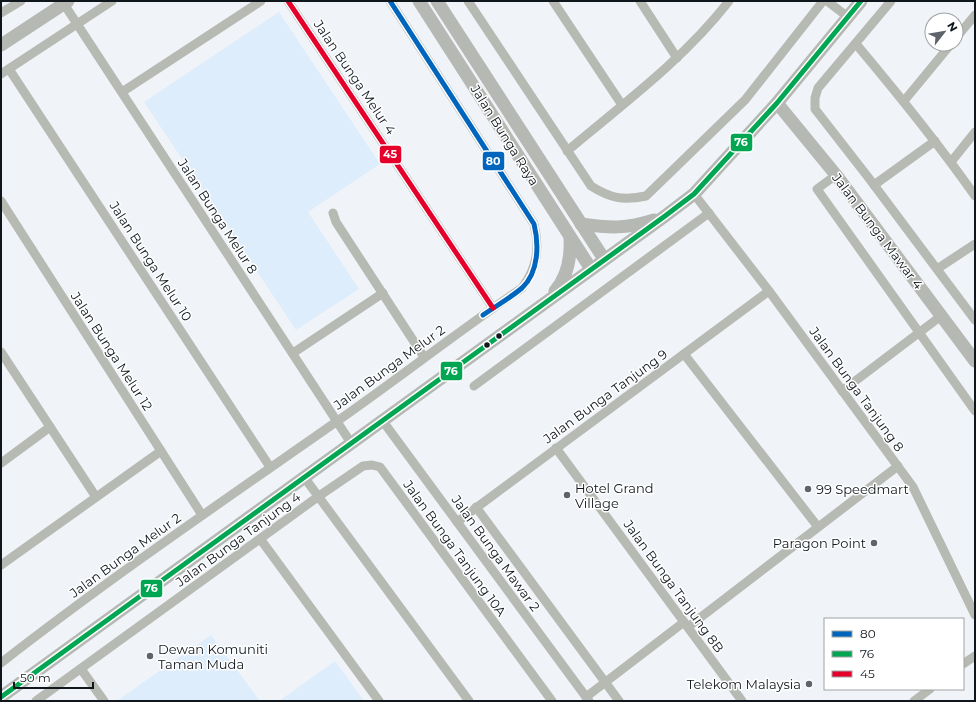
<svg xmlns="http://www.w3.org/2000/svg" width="976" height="702" viewBox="0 0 976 702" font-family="Montserrat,sans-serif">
	<rect width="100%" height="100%" fill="#f0f4f8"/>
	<g fill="#ddedfb">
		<path d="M 279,12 L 380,164 L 308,212 L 359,289 L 296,330 L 144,102 Z"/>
		<path d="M 211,635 L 260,701 L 118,701 L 118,700 Z"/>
		<path d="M 335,661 L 364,701 L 279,701 Z"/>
	</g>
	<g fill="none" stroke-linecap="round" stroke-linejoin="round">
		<g stroke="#b7b9b3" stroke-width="9">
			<path d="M 288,1 L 493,308"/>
			<path d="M 468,1 L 591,186 C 610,198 623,201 646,196 L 745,100 L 823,1"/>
			<path d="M 553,1 L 622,105"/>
			<path d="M 640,1 L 677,58"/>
			<path d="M 827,1 L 848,17"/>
			<path d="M 891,1 L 818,88 L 815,98 L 815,109 L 868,177 L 975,320"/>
			<path d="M 64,4 L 351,443"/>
			<path d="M 1,13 L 21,1"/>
			<path d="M 956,38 L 975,15"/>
			<path d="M 856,44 C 898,94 938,143 975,196"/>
			<path d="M 9,69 L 270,467"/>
			<path d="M 1,74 L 112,1"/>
			<path d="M 122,92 L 261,1"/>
			<path d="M 904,101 L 951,44"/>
			<path d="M 567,151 C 623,104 684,59 729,1"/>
			<path d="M 951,162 L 975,132"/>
			<path d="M 836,175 L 817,189 L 975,411"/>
			<path d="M 874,185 L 935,141"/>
			<path d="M 694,194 L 769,291 L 913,487 L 975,615"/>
			<path d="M 1,201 L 202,515"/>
			<path d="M 333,213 L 336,222 L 424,357"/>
			<path d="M 937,269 L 975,244"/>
			<path d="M 1,352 L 96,497"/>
			<path d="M 293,353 L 383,293"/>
			<path d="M 684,354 L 818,527"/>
			<path d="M 474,386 L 709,213"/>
			<path d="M 842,391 L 941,316"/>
			<path d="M 382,420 L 589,701"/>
			<path d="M 556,448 L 742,701"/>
			<path d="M 1,463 L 50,427"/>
			<path d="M 304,477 L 469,701"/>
			<path d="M 476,507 L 619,701"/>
			<path d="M 457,522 L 769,291"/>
			<path d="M 261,540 L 379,701"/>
			<path d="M 1,565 L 161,451"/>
			<path d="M 688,627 L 898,466"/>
			<path d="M 1,663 C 110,578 223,501 336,422 C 399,378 459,331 522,288 C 537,268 540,248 534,224 L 390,1"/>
			<path d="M 963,664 L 975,656"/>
			<path d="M 81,669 L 104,701"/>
			<path d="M 586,697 L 684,622"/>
			<path d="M 36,701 L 319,496 L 363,466 L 372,465 L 380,467 L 552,701"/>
			<path d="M 914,701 L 930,689"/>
		</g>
		<g stroke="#b5b8b3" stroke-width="13">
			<path d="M 419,1 L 591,269"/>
			<path d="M 437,1 L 604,259"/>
			<path d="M 1,45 L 68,1"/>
			<path d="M 777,103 L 836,175 L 975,361"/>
			<path d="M 581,224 C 610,228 626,229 654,220"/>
			<path d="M 555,291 C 568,276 571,257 570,238"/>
			<path d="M 1,697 L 665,216 L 694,194 L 777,103 L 861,1"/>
		</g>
		<defs>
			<path id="bus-1" d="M 390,1 L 534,224 C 539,244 539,272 522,288 C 510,298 496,306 483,315"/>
			<path id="bus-2" d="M 1,697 L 665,216 L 694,194 L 777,103 L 861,1"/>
			<path id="bus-3" d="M 288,1 L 493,308"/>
		</defs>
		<use href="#bus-1" stroke="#fff" stroke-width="8"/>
		<use href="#bus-2" stroke="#fff" stroke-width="8"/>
		<use href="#bus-3" stroke="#fff" stroke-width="8"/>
		<use href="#bus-1" stroke="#0065bd" stroke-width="5"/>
		<use href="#bus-2" stroke="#00a651" stroke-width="5"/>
		<use href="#bus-3" stroke="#e4002b" stroke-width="5"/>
	</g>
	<g fill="#0f161c" stroke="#fff" stroke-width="1.5">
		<circle cx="499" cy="336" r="3.5"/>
		<circle cx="487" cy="345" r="3.5"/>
	</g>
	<g fill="#5e6469" stroke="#fff" stroke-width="1.5">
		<circle cx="808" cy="489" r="4"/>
		<circle cx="567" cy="495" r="4"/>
		<circle cx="874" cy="543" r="4"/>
		<circle cx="150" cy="656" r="4"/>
		<circle cx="809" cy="684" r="4"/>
	</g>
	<g text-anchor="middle" stroke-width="3" stroke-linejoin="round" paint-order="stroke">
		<g font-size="13" fill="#0f161c" stroke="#fff">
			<text transform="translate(355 77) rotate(56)" y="5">Jalan Bunga Melur 4</text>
			<text transform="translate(505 135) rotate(58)" y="5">Jalan Bunga Raya</text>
			<text transform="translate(218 216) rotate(57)" y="5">Jalan Bunga Melur 8</text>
			<text transform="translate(878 231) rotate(53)" y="5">Jalan Bunga Mawar 4</text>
			<text transform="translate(151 261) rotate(57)" y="5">Jalan Bunga Melur 10</text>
			<text transform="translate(112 351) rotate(57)" y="5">Jalan Bunga Melur 12</text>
			<text transform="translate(389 367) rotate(-36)" y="5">Jalan Bunga Melur 2</text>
			<text transform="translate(857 389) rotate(54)" y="5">Jalan Bunga Tanjung 8</text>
			<text transform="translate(605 396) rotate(-36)" y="5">Jalan Bunga Tanjung 9</text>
			<text transform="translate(238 539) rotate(-36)" y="5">Jalan Bunga Tanjung 4</text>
			<text transform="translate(455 548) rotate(54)" y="5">Jalan Bunga Tanjung 10A</text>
			<text transform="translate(496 553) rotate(54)" y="5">Jalan Bunga Mawar 2</text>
			<text transform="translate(125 555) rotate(-36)" y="5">Jalan Bunga Melur 2</text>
			<text transform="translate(674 586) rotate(54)" y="5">Jalan Bunga Tanjung 8B</text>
		</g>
		<g font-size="13" fill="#0f161c" stroke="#fff" text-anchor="start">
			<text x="575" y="493">Hotel Grand<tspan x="575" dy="15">Village</tspan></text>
			<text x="816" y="494">99 Speedmart</text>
			<text x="866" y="548" text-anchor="end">Paragon Point</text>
			<text x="158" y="654">Dewan Komuniti<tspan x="158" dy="15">Taman Muda</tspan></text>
			<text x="801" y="689" text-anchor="end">Telekom Malaysia</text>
		</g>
	</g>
	<g stroke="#fff" stroke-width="1.5">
		<rect x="730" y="133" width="23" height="19" rx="4" fill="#00a651"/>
		<rect x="379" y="145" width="23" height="19" rx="4" fill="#e4002b"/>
		<rect x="482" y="151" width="23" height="20" rx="4" fill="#0065bd"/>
		<rect x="440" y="361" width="23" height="20" rx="4" fill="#00a651"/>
		<rect x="140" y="579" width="23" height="19" rx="4" fill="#00a651"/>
	</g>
	<g font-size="11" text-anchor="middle" font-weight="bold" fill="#fff">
		<text x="741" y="146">76</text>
		<text x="390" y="158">45</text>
		<text x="493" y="165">80</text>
		<text x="451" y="375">76</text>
		<text x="151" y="592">76</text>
	</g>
	<rect width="976" height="702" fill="none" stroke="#0f161c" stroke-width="4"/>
	<rect x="824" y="618" width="140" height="72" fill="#ffffff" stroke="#9fa2a4"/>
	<rect x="832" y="631" width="20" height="6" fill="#0065bd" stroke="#9fa2a4"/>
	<text x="860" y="638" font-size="12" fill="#0f161c">80</text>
	<rect x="832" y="651" width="20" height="6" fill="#00a651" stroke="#9fa2a4"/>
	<text x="860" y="658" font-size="12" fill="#0f161c">76</text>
	<rect x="832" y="671" width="20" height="6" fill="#e4002b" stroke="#9fa2a4"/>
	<text x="860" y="678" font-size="12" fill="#0f161c">45</text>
	<g transform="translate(944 32) rotate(59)"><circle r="19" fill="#ffffff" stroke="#9fa2a4"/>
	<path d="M0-3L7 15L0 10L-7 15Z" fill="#5e6469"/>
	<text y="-6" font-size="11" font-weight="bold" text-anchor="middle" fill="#0f161c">N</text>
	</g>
	<path d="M14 682v6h79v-6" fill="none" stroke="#0f161c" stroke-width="2"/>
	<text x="20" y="682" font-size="12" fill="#0f161c" stroke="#ffffff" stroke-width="3" paint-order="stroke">50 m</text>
</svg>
